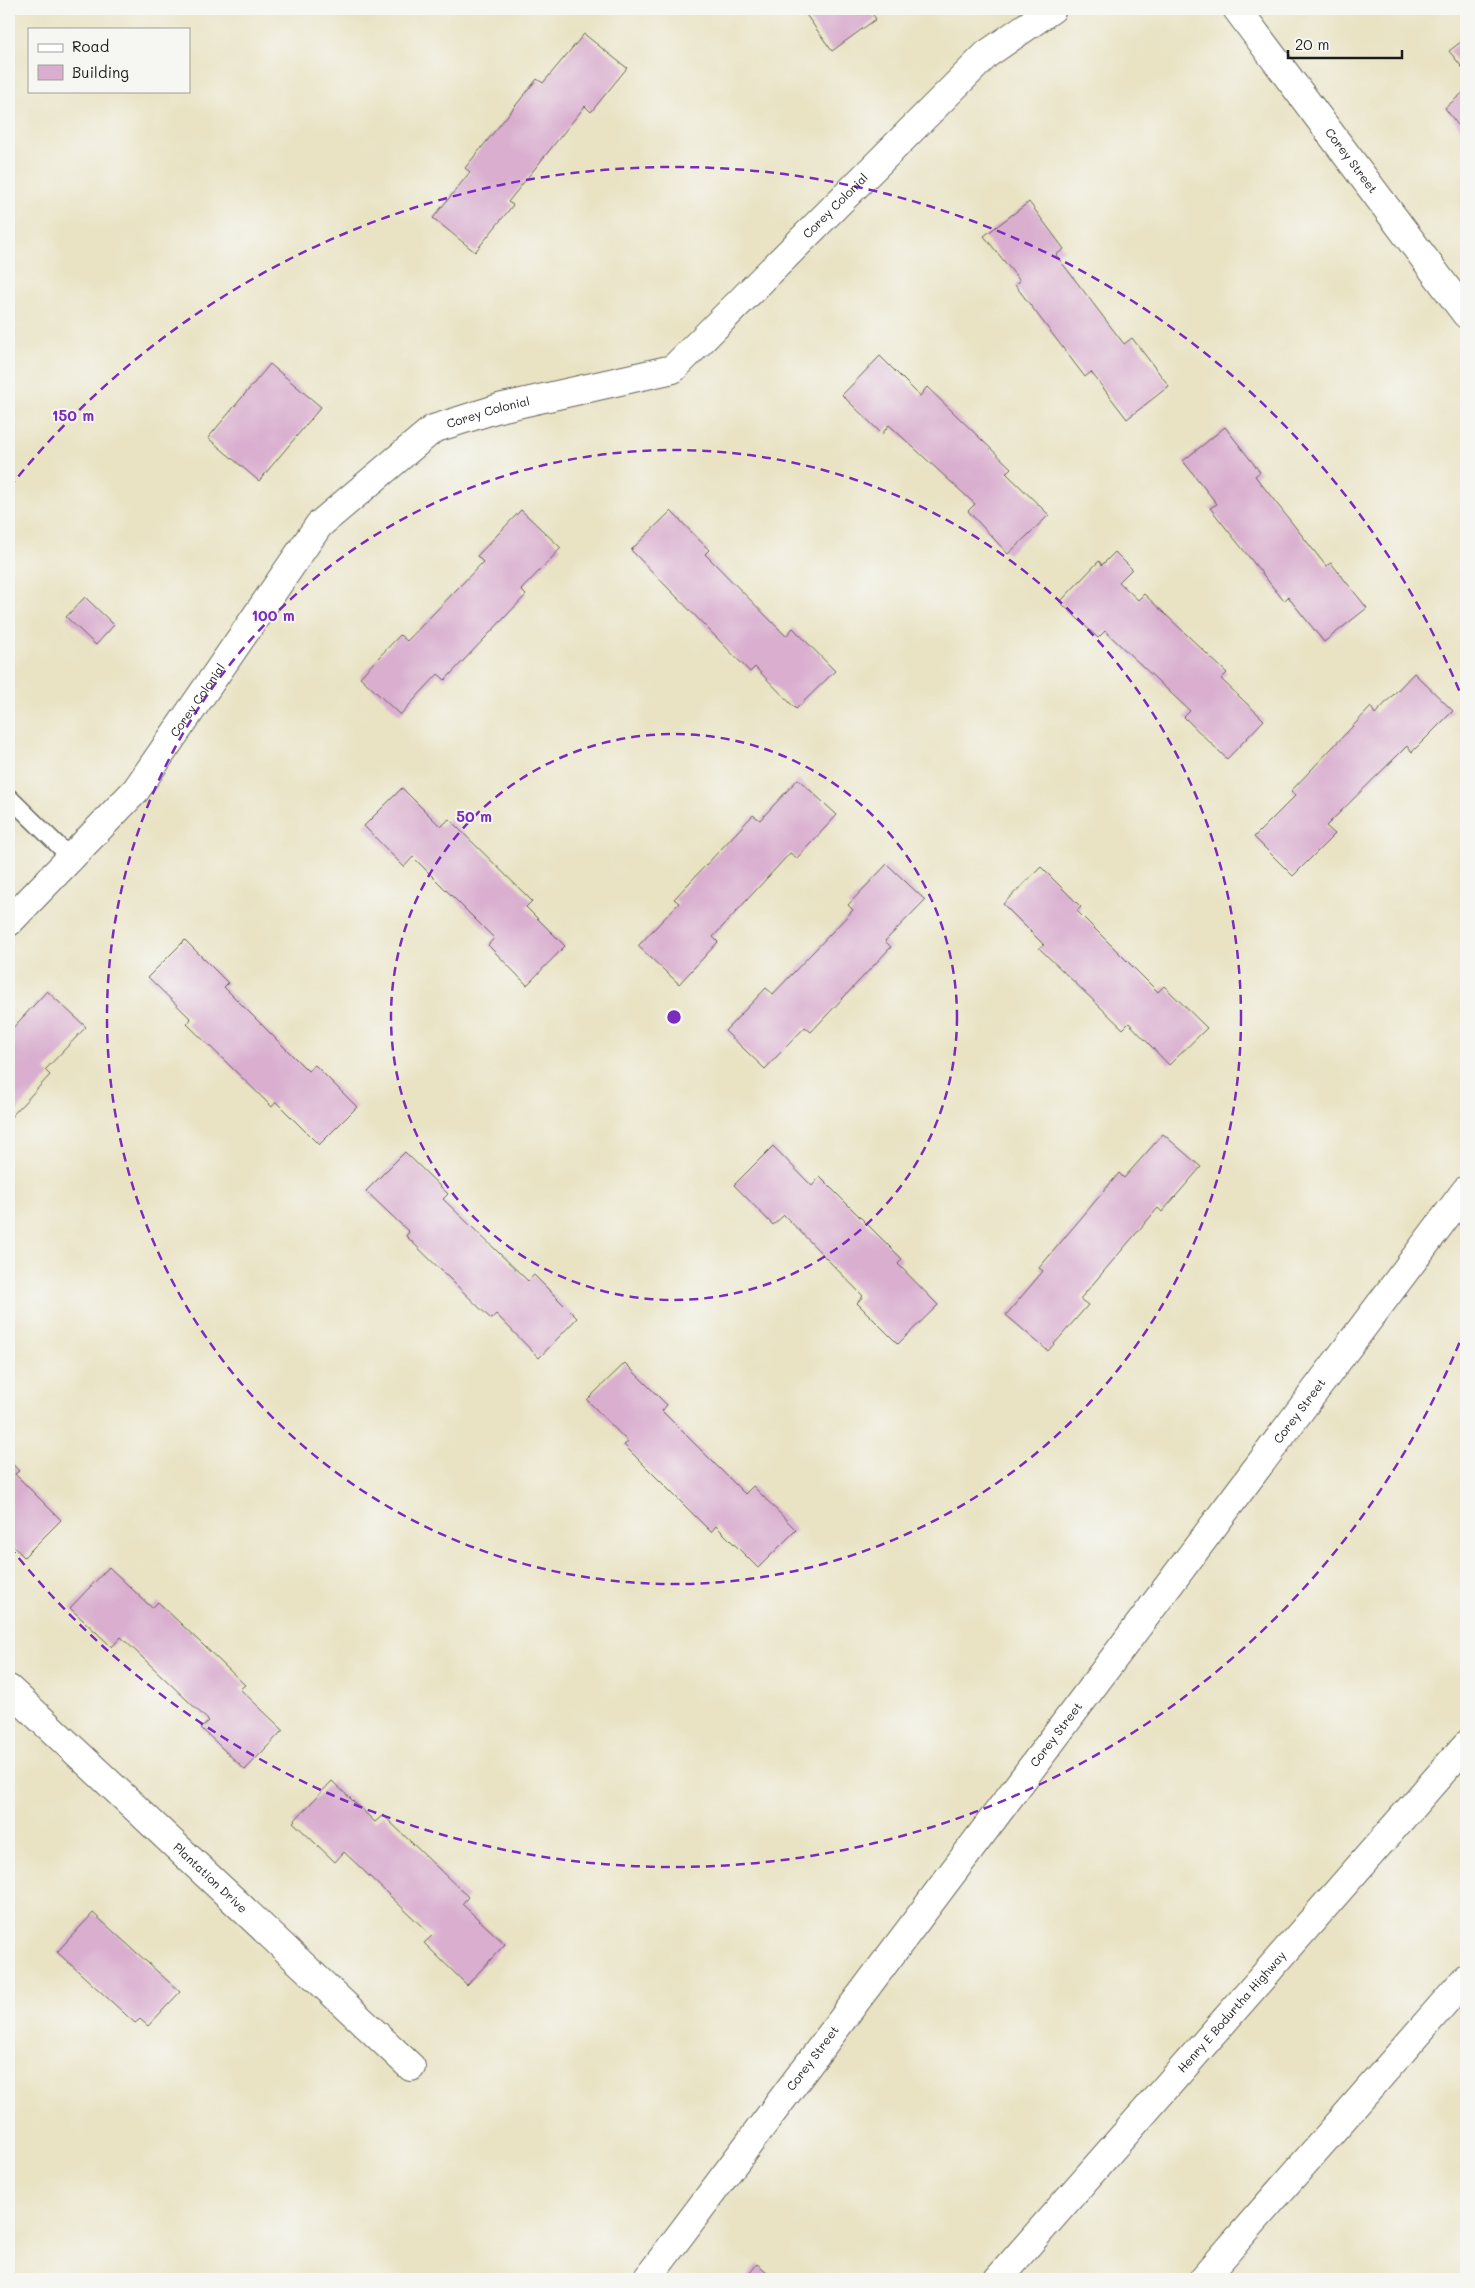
<svg xmlns="http://www.w3.org/2000/svg" width="1475" height="2288" viewBox="0 0 1475 2288" font-family="Mali,sans-serif">
	<rect width="100%" height="100%" fill="#f6f6f2"/>
	<filter id="ink" filterUnits="userSpaceOnUse"><feTurbulence type="fractalNoise" baseFrequency=".02" numOctaves="2"/><feDisplacementMap in="SourceGraphic" scale="10" xChannelSelector="R" yChannelSelector="G"/><feConvolveMatrix kernelMatrix="1 2 1 2 8 2 1 2 1" color-interpolation-filters="sRGB"/></filter>
	<filter id="wash" filterUnits="userSpaceOnUse"><feTurbulence type="fractalNoise" baseFrequency=".0096" numOctaves="4" result="noise"/><feDisplacementMap in="SourceGraphic" scale="20" xChannelSelector="R" yChannelSelector="G"/><feGaussianBlur stdDeviation="1.12" result="paint"/><feColorMatrix in="noise" values="0 0 0 0 0 0 0 0 0 0 0 0 0 0 0 0 0 1.4 0 .05"/><feComposite in="paint" operator="in"/></filter>
	<g filter="url(#wash)">
		<rect width="100%" height="100%" fill="#e9e3c4"/>
		<g id="blocks">
			<g fill="#d9aecf">
				<path d="M 802,9 L 869,9 L 876,19 L 832,51 Z"/>
				<path d="M 584,34 L 627,68 L 591,112 L 585,106 L 508,202 L 513,205 L 475,252 L 433,218 L 470,172 L 465,168 L 537,79 L 543,83 Z"/>
				<path d="M 1466,38 L 1466,72 L 1449,51 Z"/>
				<path d="M 1466,90 L 1466,136 L 1445,108 Z"/>
				<path d="M 1029,202 L 1064,249 L 1056,255 L 1124,344 L 1132,338 L 1169,386 L 1127,419 L 1091,372 L 1085,377 L 1015,285 L 1020,281 L 984,236 Z"/>
				<path d="M 880,356 L 920,396 L 927,387 L 1011,468 L 1006,473 L 1049,515 L 1008,554 L 968,511 L 975,504 L 889,425 L 882,434 L 842,395 Z"/>
				<path d="M 270,364 L 321,407 L 259,481 L 208,438 Z"/>
				<path d="M 1225,427 L 1260,472 L 1255,476 L 1326,566 L 1331,563 L 1367,608 L 1324,642 L 1288,597 L 1284,601 L 1210,508 L 1217,504 L 1183,461 Z"/>
				<path d="M 521,510 L 561,548 L 521,590 L 526,595 L 445,680 L 438,674 L 400,715 L 360,677 L 400,635 L 407,641 L 483,562 L 477,556 Z"/>
				<path d="M 671,511 L 709,550 L 705,554 L 786,636 L 793,628 L 835,671 L 796,709 L 755,667 L 750,672 L 631,550 Z"/>
				<path d="M 1115,552 L 1132,569 L 1119,582 L 1138,600 L 1144,594 L 1227,673 L 1221,679 L 1264,720 L 1227,759 L 1184,717 L 1190,711 L 1105,631 L 1098,638 L 1060,602 L 1099,561 L 1102,565 Z"/>
				<path d="M 85,597 L 114,625 L 96,645 L 66,617 Z"/>
				<path d="M 1414,673 L 1453,711 L 1412,752 L 1407,746 L 1326,826 L 1335,834 L 1293,876 L 1254,837 L 1296,795 L 1291,791 L 1371,707 L 1375,714 Z"/>
				<path d="M 798,779 L 837,815 L 797,858 L 790,853 L 713,937 L 718,942 L 679,984 L 638,946 L 679,903 L 674,899 L 753,815 L 760,820 Z"/>
				<path d="M 402,788 L 441,827 L 449,819 L 532,901 L 526,907 L 565,946 L 527,985 L 488,945 L 494,938 L 413,857 L 404,867 L 364,826 Z"/>
				<path d="M 887,864 L 925,900 L 885,941 L 891,947 L 811,1032 L 805,1027 L 765,1069 L 725,1031 L 766,988 L 773,994 L 853,910 L 848,905 Z"/>
				<path d="M 1041,867 L 1081,907 L 1077,911 L 1158,992 L 1164,986 L 1207,1028 L 1169,1065 L 1129,1023 L 1123,1029 L 1039,948 L 1044,945 L 1003,904 Z"/>
				<path d="M 185,940 L 228,983 L 224,987 L 308,1071 L 315,1065 L 357,1107 L 319,1145 L 276,1102 L 272,1107 L 187,1024 L 191,1019 L 148,977 Z"/>
				<path d="M 47,991 L 86,1027 L 45,1070 L 50,1075 L 9,1119 L 9,1032 Z"/>
				<path d="M 1163,1134 L 1201,1167 L 1162,1212 L 1158,1208 L 1080,1299 L 1088,1305 L 1048,1351 L 1006,1315 L 1043,1271 L 1039,1268 L 1119,1173 L 1124,1178 Z"/>
				<path d="M 773,1146 L 812,1186 L 820,1177 L 902,1259 L 898,1264 L 938,1305 L 898,1344 L 857,1303 L 863,1296 L 784,1215 L 773,1225 L 734,1185 Z"/>
				<path d="M 405,1152 L 448,1194 L 443,1199 L 528,1281 L 534,1275 L 577,1318 L 539,1358 L 496,1314 L 491,1319 L 406,1236 L 409,1232 L 366,1191 Z"/>
				<path d="M 625,1363 L 667,1405 L 662,1411 L 745,1494 L 753,1486 L 796,1530 L 758,1568 L 716,1526 L 711,1532 L 624,1445 L 628,1442 L 587,1400 Z"/>
				<path d="M 9,1460 L 19,1471 L 15,1474 L 61,1520 L 24,1557 L 9,1541 Z"/>
				<path d="M 109,1567 L 152,1608 L 158,1602 L 245,1685 L 240,1689 L 283,1730 L 245,1770 L 201,1728 L 209,1721 L 121,1637 L 112,1647 L 70,1608 Z"/>
				<path d="M 332,1781 L 375,1822 L 383,1815 L 468,1897 L 462,1904 L 505,1944 L 467,1985 L 424,1943 L 432,1936 L 344,1852 L 335,1862 L 293,1822 Z"/>
				<path d="M 93,1913 L 180,1992 L 148,2026 L 140,2019 L 135,2023 L 57,1952 Z"/>
				<path d="M 757,2264 L 776,2279 L 745,2279 Z"/>
			</g>
		</g>
	</g>
	<g filter="url(#ink)">
		<use href="#blocks" fill-opacity="0" stroke="#646257" stroke-width="1"/>
		<g fill="none" stroke-linecap="round" stroke-linejoin="round">
			<defs>
				<path id="service" d="M 9,797 L 71,858"/>
				<g id="minor">
					<path id="s1" d="M 1237,9 L 1466,314"/>
					<path id="s2" d="M 9,922 L 136,790 L 319,525 L 433,429 L 499,408 L 673,369 L 987,54 L 1052,9"/>
					<path id="s3" d="M 9,1689 L 411,2067"/>
					<path id="s4" d="M 647,2279 L 1466,1190"/>
				</g>
				<g id="motorway">
					<path id="s5" d="M 998,2279 L 1466,1745"/>
					<path d="M 1203,2279 L 1466,1978"/>
				</g>
			</defs>
			<use href="#service" stroke="#646257" stroke-width="19"/>
			<use href="#minor" stroke="#646257" stroke-width="30"/>
			<use href="#motorway" stroke="#646257" stroke-width="30"/>
			<use href="#service" stroke="#fff" stroke-width="16"/>
			<use href="#minor" stroke="#fff" stroke-width="28"/>
			<use href="#motorway" stroke="#fff" stroke-width="28"/>
		</g>
	</g>
	<g fill="none" stroke="#7b2cbf" stroke-width="2.5" stroke-dasharray="9 6">
		<circle cx="674" cy="1017" r="283"/>
		<circle cx="674" cy="1017" r="567"/>
		<path d="M1465 1329A850 850 0 0 1 9 1546M9 488A850 850 0 0 1 1465 705"/>
	</g>
	<g text-anchor="middle" stroke-width="4" stroke-linejoin="round" paint-order="stroke">
		<g font-size="12" fill="#1c1c1c" stroke="#f6f6f2">
			<text dy="4" stroke="none"><textPath href="#s1" startOffset="190">Corey Street</textPath></text>
			<text dy="4" stroke="none"><textPath href="#s2" startOffset="1132">Corey Colonial</textPath></text>
			<text dy="4" stroke="none"><textPath href="#s2" startOffset="712">Corey Colonial</textPath></text>
			<text dy="4" stroke="none"><textPath href="#s2" startOffset="292">Corey Colonial</textPath></text>
			<text dy="4" stroke="none"><textPath href="#s4" startOffset="1086">Corey Street</textPath></text>
			<text dy="4" stroke="none"><textPath href="#s4" startOffset="681">Corey Street</textPath></text>
			<text dy="4" stroke="none"><textPath href="#s3" startOffset="276">Plantation Drive</textPath></text>
			<text dy="4" stroke="none"><textPath href="#s5" startOffset="355">Henry E Bodurtha Highway</textPath></text>
			<text dy="4" stroke="none"><textPath href="#s4" startOffset="276">Corey Street</textPath></text>
		</g>
	</g>
	<circle cx="674" cy="1017" r="8" fill="#7b2cbf" stroke="#f6f6f2" stroke-width="2.5"/>
	<g font-size="15" text-anchor="middle" font-weight="bold" fill="#7b2cbf" stroke="#f6f6f2" stroke-width="4" stroke-linejoin="round" paint-order="stroke">
		<text x="73" y="421">150 m</text>
		<text x="273" y="621">100 m</text>
		<text x="474" y="822">50 m</text>
	</g>
	<rect width="1475" height="2288" fill="none" stroke="#f6f6f2" stroke-width="30"/>
	<rect x="28" y="28" width="162" height="65" fill="#f6f6f2" stroke="#9f9f9c"/>
	<rect x="38" y="44" width="25" height="8" fill="#ffffff" stroke="#9f9f9c"/>
	<text x="72" y="52" font-size="15" fill="#1c1c1c">Road</text>
	<rect x="38" y="65" width="25" height="15" fill="#d9aecf" stroke="#9f9f9c"/>
	<text x="72" y="78" font-size="15" fill="#1c1c1c">Building</text>
	<path d="M1288 50v8h114v-8" fill="none" stroke="#1c1c1c" stroke-width="2.5"/>
	<text x="1295" y="50" font-size="15" fill="#1c1c1c" stroke="#f6f6f2" stroke-width="4" paint-order="stroke">20 m</text>
</svg>
